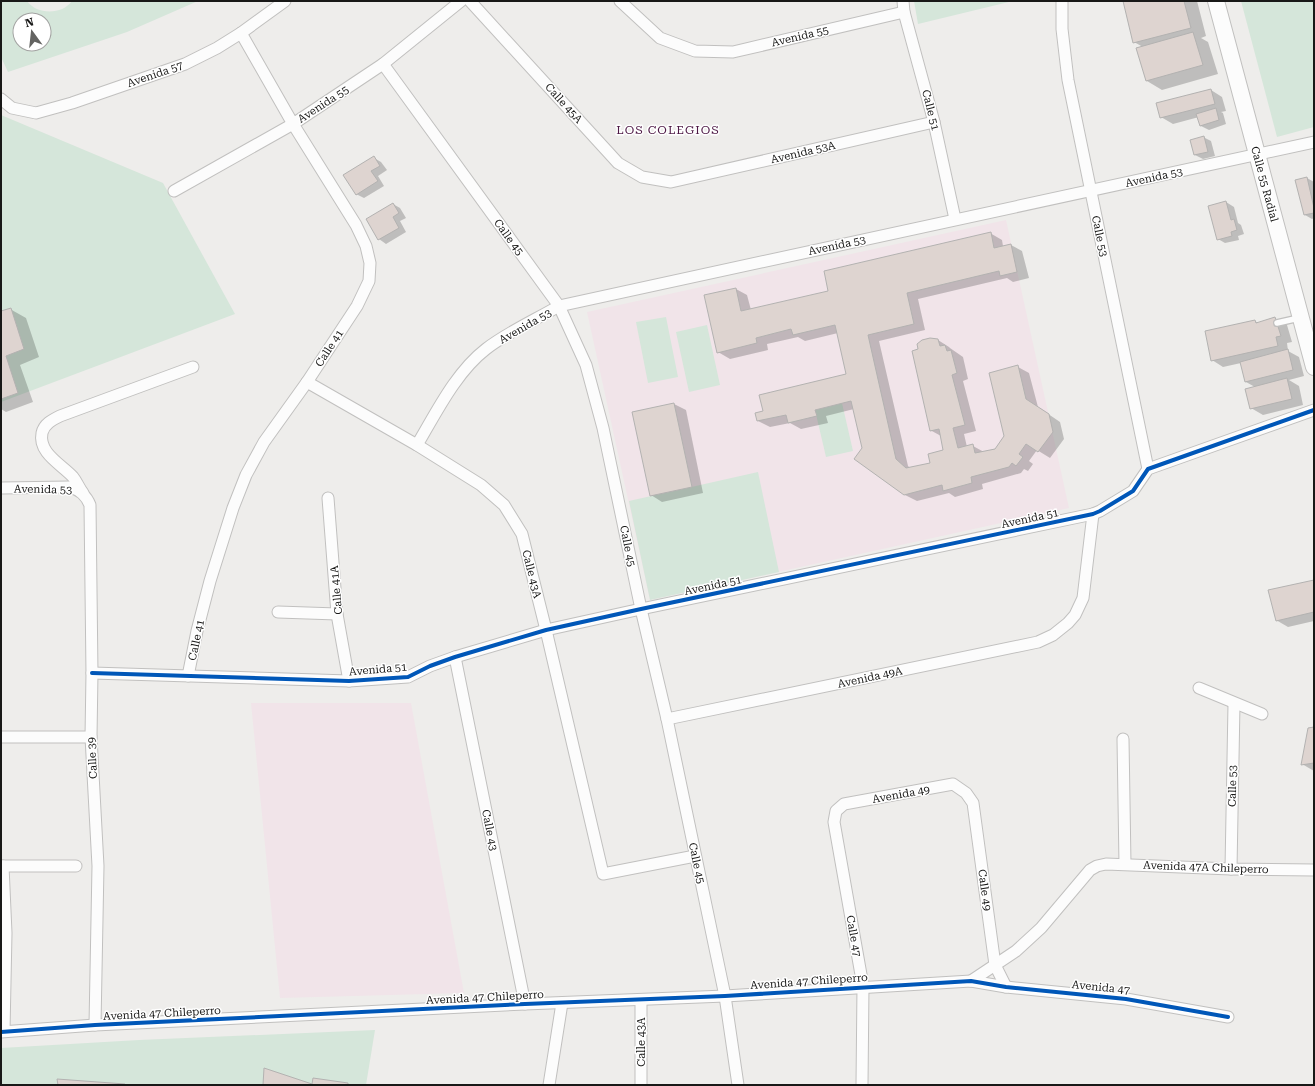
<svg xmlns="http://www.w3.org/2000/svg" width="1315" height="1086" viewBox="0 0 1315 1086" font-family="'Roboto Serif',serif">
	<rect width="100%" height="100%" fill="#eeedeb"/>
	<g fill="#f1e4e9">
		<path d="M 1006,220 L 1069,508 L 650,600 L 587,312 Z"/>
		<path d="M 251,703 L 411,703 L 464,993 L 280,998 Z"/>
	</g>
	<g fill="#d5e6da" fill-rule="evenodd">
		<path d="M 1,1 L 27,1 C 37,15 62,15 72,1 L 198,1 L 127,32 L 8,72 L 1,57 ZM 20,20 L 44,20 L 44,44 L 20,44 Z"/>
		<path d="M 914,1 L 1013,1 L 918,24 Z"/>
		<path d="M 1241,1 L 1314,1 L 1314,127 L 1277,137 Z"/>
		<path d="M 1,115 L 163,183 L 235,314 L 1,402 Z"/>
		<path d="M 666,317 L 678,377 L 648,383 L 636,322 Z"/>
		<path d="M 707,325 L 720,385 L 689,392 L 676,332 Z"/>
		<path d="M 842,403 L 853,451 L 826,457 L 815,410 Z"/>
		<path d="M 758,472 L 779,572 L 650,600 L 629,501 Z"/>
		<path d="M 375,1030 L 366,1085 L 1,1085 L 1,1048 L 139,1040 Z"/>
	</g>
	<g fill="#0003">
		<path d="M 1124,1 L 1197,1 L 1206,36 L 1201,38 L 1208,42 L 1218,74 L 1162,90 L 1147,81 L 1143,47 L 1134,42 Z"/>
		<path d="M 1211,90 L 1222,97 L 1226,111 L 1221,112 L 1223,113 L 1226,124 L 1209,130 L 1201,126 L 1199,117 L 1173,124 L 1161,117 Z"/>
		<path d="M 1203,137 L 1211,141 L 1215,156 L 1203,159 L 1195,155 Z"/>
		<path d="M 374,158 L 381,162 L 387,170 L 378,176 L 384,186 L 364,198 L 356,194 Z"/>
		<path d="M 1307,178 L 1314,182 L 1314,218 L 1312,219 L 1305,215 Z"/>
		<path d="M 1226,202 L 1234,207 L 1238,223 L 1241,225 L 1244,234 L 1238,236 L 1239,240 L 1225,243 L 1218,239 Z"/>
		<path d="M 393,204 L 400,208 L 406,218 L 400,221 L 406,232 L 386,244 L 379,239 Z"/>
		<path d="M 990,233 L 1002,240 L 1003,246 L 1011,245 L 1022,251 L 1029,278 L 1013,282 L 1007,278 L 918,299 L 925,330 L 879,341 L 908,466 L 910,468 L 931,464 L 945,451 L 941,436 L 930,430 L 938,340 L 949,347 L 950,348 L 963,357 L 968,379 L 963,381 L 976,431 L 964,434 L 967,447 L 973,446 L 984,452 L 996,449 L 1005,436 L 1018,367 L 1029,373 L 1038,407 L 1060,422 L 1064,439 L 1050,458 L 1037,450 L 1029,461 L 1033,464 L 1028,471 L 1024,469 L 1021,473 L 982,484 L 983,489 L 955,497 L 949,493 L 917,501 L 905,495 L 863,448 L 854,409 L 826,416 L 828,423 L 801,429 L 790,423 L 770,427 L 758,421 L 847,375 L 838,333 L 805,341 L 798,337 L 767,344 L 768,350 L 730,359 L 718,352 L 736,289 L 747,295 L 751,310 L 830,292 Z"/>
		<path d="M 10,309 L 26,318 L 39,357 L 20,365 L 33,402 L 6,412 L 1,409 L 1,312 Z"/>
		<path d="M 1275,318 L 1287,325 L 1292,342 L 1287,343 L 1288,351 L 1299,357 L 1304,376 L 1289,380 L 1299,386 L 1303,405 L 1263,415 L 1251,408 L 1255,387 L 1246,382 L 1241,363 L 1223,367 L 1212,360 L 1255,321 L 1258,323 Z"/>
		<path d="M 674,404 L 686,410 L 703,493 L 662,502 L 651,495 L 633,412 Z"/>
		<path d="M 1314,581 L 1314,621 L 1288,627 L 1276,620 Z"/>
		<path d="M 1314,728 L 1314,771 L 1302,764 Z"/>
	</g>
	<g fill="#ded4d0" stroke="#b3b2b1">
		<path d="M 1123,1 L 1184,1 L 1191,28 L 1133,43 Z"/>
		<path d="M 1193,32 L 1203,65 L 1146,81 L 1136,48 Z"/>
		<path d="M 1211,89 L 1215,104 L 1160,118 L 1156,103 Z"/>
		<path d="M 1216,108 L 1219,120 L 1200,126 L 1196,114 Z"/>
		<path d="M 1204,136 L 1208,152 L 1194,155 L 1190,140 Z"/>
		<path d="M 374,156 L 380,166 L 371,171 L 378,181 L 356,195 L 343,175 Z"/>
		<path d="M 1307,177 L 1314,208 L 1314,213 L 1304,215 L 1295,180 Z"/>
		<path d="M 1226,201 L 1231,220 L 1234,219 L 1237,230 L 1231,232 L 1232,236 L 1217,240 L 1208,206 Z"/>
		<path d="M 393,203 L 399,213 L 393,217 L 399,228 L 378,240 L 366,219 Z"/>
		<path d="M 991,232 L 994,248 L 1011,244 L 1017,272 L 1000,276 L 999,271 L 907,293 L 914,324 L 868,335 L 896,459 L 906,468 L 930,463 L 928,454 L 943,450 L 939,429 L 930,431 L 912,351 L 918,349 L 917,344 L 922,340 L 930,338 L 938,339 L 940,346 L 945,345 L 947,351 L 951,350 L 957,373 L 952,375 L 965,425 L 953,428 L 958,448 L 973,444 L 975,453 L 995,449 L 1004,436 L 989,373 L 1018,365 L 1026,399 L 1049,414 L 1053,432 L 1038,452 L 1026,444 L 1019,454 L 1023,457 L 1016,466 L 1012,463 L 1009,467 L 971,477 L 972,483 L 943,491 L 942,485 L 904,495 L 854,459 L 862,448 L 851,401 L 815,410 L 817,416 L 788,423 L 786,415 L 757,421 L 755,413 L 763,411 L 759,395 L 846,374 L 835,325 L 793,335 L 791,329 L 756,338 L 757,343 L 717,353 L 704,295 L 736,288 L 741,311 L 828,291 L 824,271 Z"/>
		<path d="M 11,308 L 24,349 L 6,356 L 18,393 L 1,399 L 1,311 Z"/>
		<path d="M 1275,317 L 1281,336 L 1276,337 L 1278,346 L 1211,361 L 1205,331 L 1255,320 L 1256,323 Z"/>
		<path d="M 1288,349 L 1293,370 L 1245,382 L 1240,362 Z"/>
		<path d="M 1287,378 L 1292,399 L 1250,409 L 1245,389 Z"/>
		<path d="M 674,403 L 692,487 L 650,496 L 632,412 Z"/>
		<path d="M 1314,580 L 1314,612 L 1276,621 L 1268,590 Z"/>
		<path d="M 1314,727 L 1314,763 L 1301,765 L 1308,728 Z"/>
		<path d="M 264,1068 L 312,1084 L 313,1078 L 348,1083 L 348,1085 L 263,1085 Z"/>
		<path d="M 57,1079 L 125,1084 L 125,1085 L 58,1085 Z"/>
	</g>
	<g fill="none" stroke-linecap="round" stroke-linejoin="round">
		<defs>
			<path id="lane" d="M 1277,323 L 1299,318"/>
			<g id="street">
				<path d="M 470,1 L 618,163 L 642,177 L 671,182 L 934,122"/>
				<path d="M 620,1 L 660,38 L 695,51 L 733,52 L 904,12"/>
				<path d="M 903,1 L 904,12 L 934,122 L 955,219"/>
				<path d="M 1062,1 L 1062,29 L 1068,80 L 1148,469"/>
				<path d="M 383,64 L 559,306 L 586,365 L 603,428 L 641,609 L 667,719 L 725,996 L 738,1085"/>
				<path d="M 1,99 L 12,108 L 36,113 L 72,103 L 185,64 L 217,48 L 241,33 L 285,1"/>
				<path d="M 174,191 L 293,124 L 383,64 L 461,1"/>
				<path d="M 307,382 L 417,445 L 481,485 L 504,505 L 522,534 L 546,630 L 603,874 L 695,856"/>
				<path d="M 417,445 C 436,413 456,372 486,349 C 508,332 535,320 559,306 L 1314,142"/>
				<path d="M 1,488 L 70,487 C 80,490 86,495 90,505 L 92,673 L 91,737 L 98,866 L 95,1025"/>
				<path d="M 83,493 C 79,488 77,482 73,477 C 61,464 38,453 42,433 C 44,424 52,420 60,416 L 193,367"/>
				<path d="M 328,498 L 337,614 L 349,681"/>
				<path d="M 278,612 L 337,614"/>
				<path d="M 455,657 L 525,1004"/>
				<path d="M 92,673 L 349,681 L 408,677 L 430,666 L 455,657 L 546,630 L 641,609 L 1093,514 L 1100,511 L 1133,491 L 1148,469 L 1314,410"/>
				<path d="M 188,676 L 197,631 L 210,581 L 233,508 L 246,475 L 264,442 L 307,382 L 357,306 L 369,281 L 370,263 L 366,246 L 356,225 L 293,124 L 241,33"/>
				<path d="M 1199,688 L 1262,714"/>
				<path d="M 667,719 L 1038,642 L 1053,635 L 1068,623 L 1075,615 L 1083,598 L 1093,514"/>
				<path d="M 1,737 L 91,737"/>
				<path d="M 1123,739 L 1125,864"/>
				<path d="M 1,866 L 76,866"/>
				<path d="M 3,866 L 6,933 L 4,1031"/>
				<path d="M 1231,869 L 1234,704"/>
				<path d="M 971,981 L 1016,951 L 1041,928 L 1090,870 L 1097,866 L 1106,864 L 1231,869 L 1314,870"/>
				<path d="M 641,1000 L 641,1085"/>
				<path d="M 1,1032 L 95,1025 L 525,1004 L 725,996 L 971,981 L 1006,987 L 1126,999 L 1228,1017"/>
				<path d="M 549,1085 L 562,1003"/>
				<path d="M 862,1085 L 863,986 L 834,822 L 836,811 L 844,804 L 953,784 L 966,793 L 973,803 L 995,965 L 1006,987"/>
			</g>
			<path id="secondary" d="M 1216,1 L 1314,367"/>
		</defs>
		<use href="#lane" stroke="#c1c0bf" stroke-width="8"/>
		<use href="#street" stroke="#c1c0bf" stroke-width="13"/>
		<use href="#secondary" stroke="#c1c0bf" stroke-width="18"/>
		<use href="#lane" stroke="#fcfcfc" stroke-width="5.5"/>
		<use href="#street" stroke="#fcfcfc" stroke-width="11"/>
		<use href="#secondary" stroke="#fcfcfc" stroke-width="16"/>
		<defs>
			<g id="cycleway">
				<path d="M 92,673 L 349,681 L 408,677 L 430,666 L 455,657 L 546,630 L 641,609 L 1093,514 L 1100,511 L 1133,491 L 1148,469 L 1314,410"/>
				<path d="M 1,1032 L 95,1025 L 525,1004 L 725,996 L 971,981 L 1006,987 L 1126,999 L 1228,1017"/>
			</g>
		</defs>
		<use href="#cycleway" stroke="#fff" stroke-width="6"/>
		<use href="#cycleway" stroke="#0057b8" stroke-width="4"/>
	</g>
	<g text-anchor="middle" stroke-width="3" stroke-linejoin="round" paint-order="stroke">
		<g font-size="11" fill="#181817" stroke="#fff">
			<text transform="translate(800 36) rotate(-13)" y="4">Avenida 55</text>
			<text transform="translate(155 74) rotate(-19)" y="4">Avenida 57</text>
			<text transform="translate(564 103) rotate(48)" y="4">Calle 45A</text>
			<text transform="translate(323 104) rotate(-33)" y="4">Avenida 55</text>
			<text transform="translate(931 110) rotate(76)" y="4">Calle 51</text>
			<text transform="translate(803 152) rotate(-13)" y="4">Avenida 53A</text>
			<text transform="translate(1154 177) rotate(-12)" y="4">Avenida 53</text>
			<text transform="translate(1265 184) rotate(75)" y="4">Calle 55 Radial</text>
			<text transform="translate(1100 236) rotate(78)" y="4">Calle 53</text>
			<text transform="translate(509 237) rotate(54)" y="4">Calle 45</text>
			<text transform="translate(837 245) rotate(-12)" y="4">Avenida 53</text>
			<text transform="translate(525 326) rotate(-30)" y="4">Avenida 53</text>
			<text transform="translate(329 348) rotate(-57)" y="4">Calle 41</text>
			<text transform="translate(43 489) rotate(1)" y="4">Avenida 53</text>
			<text transform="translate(1030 518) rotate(-12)" y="4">Avenida 51</text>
			<text transform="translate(628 546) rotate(79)" y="4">Calle 45</text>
			<text transform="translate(532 574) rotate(76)" y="4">Calle 43A</text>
			<text transform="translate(713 585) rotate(-12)" y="4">Avenida 51</text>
			<text transform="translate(336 590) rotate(-95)" y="4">Calle 41A</text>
			<text transform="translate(196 640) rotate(-78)" y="4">Calle 41</text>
			<text transform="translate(378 669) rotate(-5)" y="4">Avenida 51</text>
			<text transform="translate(870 677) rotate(-12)" y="4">Avenida 49A</text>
			<text transform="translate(92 758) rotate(-93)" y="4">Calle 39</text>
			<text transform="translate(1232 786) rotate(-89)" y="4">Calle 53</text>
			<text transform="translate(901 794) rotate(-10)" y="4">Avenida 49</text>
			<text transform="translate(490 830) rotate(79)" y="4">Calle 43</text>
			<text transform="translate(697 863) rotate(78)" y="4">Calle 45</text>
			<text transform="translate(1206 867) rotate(2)" y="4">Avenida 47A Chileperro</text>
			<text transform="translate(985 890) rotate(82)" y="4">Calle 49</text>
			<text transform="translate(854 936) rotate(80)" y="4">Calle 47</text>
			<text transform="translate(809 981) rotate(-4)" y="4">Avenida 47 Chileperro</text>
			<text transform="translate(1101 987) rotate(6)" y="4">Avenida 47</text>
			<text transform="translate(485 997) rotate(-3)" y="4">Avenida 47 Chileperro</text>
			<text transform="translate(162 1013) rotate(-3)" y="4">Avenida 47 Chileperro</text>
			<text transform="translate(641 1042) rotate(-90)" y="4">Calle 43A</text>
		</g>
		<g font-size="12" letter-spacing="1" fill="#4d1845" stroke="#fff">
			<text x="668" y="134">LOS COLEGIOS</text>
		</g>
	</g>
	<rect width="1315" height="1086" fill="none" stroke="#181817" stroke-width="4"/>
	<g transform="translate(32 32) rotate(345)"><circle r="19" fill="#ffffff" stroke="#a3a3a2"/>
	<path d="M0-3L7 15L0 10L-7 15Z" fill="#636361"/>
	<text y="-6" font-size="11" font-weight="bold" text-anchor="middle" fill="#181817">N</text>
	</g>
</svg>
